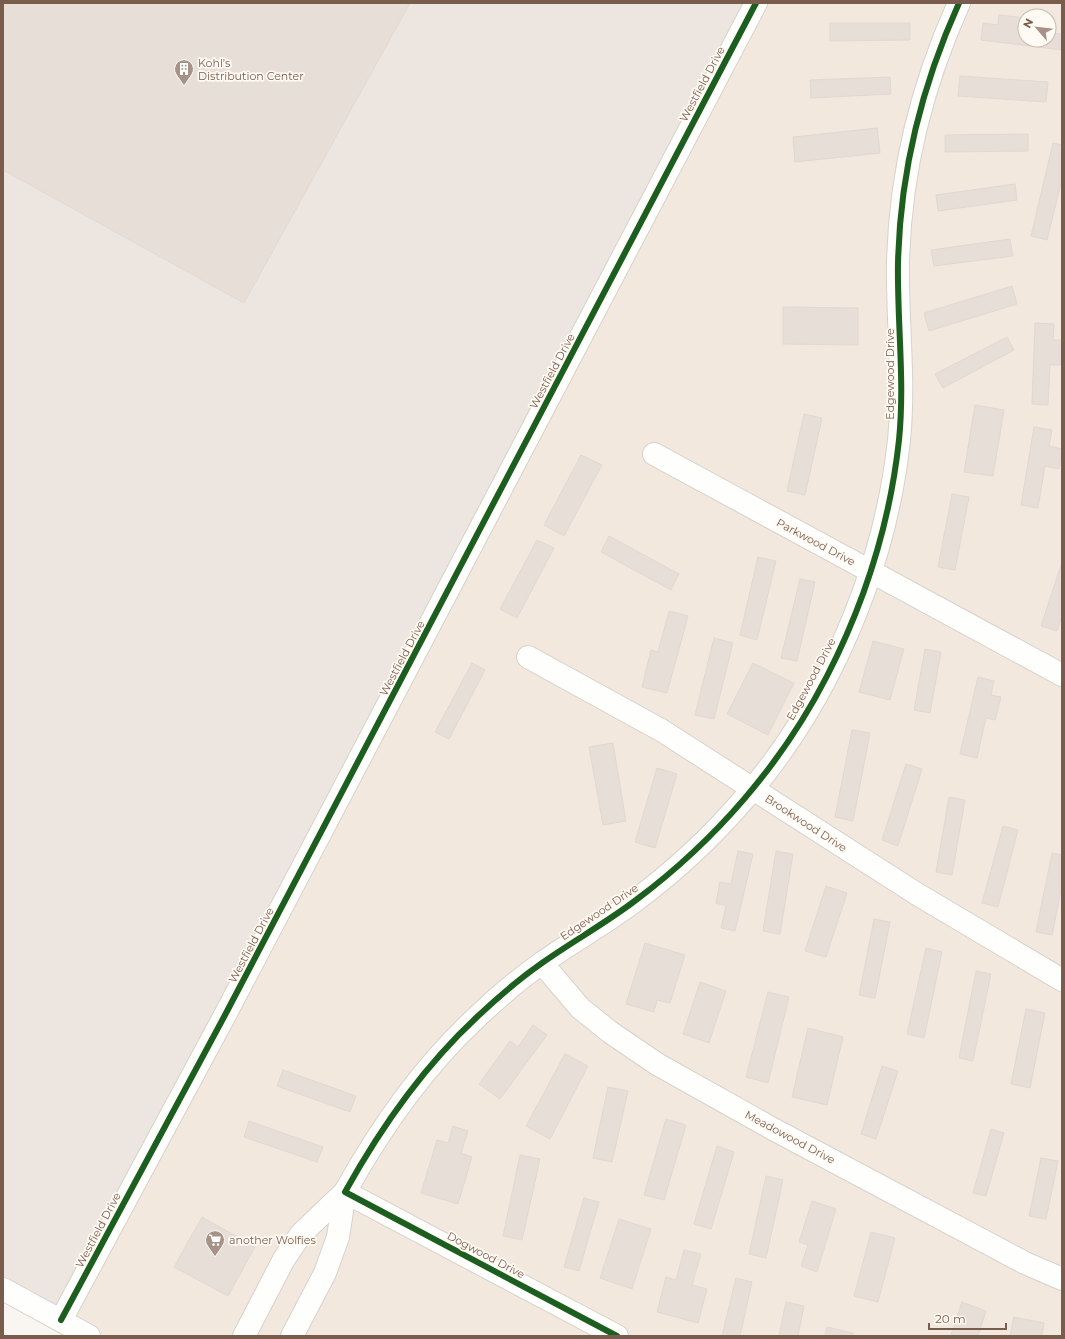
<svg xmlns="http://www.w3.org/2000/svg" width="1065" height="1339" viewBox="0 0 1065 1339" font-family="Montserrat,sans-serif">
	<rect width="100%" height="100%" fill="#f9f5f0"/>
	<path fill="#f2e8de" fill-rule="evenodd" d="M 757,3 L 1062,3 L 1062,1336 L 90,1336 L 61,1320 ZM 1025,16 L 1049,16 L 1049,40 L 1025,40 Z"/>
	<path fill="#ede5e0" d="M 3,3 L 759,3 L 61,1320 L 3,1289 Z"/>
	<g fill="#e6ded7" stroke="#e2d8d2">
		<path d="M 3,3 L 410,3 L 244,303 L 3,170 Z"/>
		<path d="M 999,15 L 1025,18 L 1023,30 L 1025,30 L 1025,40 L 1049,40 L 1049,33 L 1062,34 L 1062,50 L 981,40 L 983,23 L 998,25 Z"/>
		<path d="M 830,23 L 910,23 L 910,40 L 830,41 Z"/>
		<path d="M 960,76 L 1048,82 L 1046,102 L 958,96 Z"/>
		<path d="M 890,77 L 891,94 L 811,98 L 810,80 Z"/>
		<path d="M 877,128 L 880,153 L 795,162 L 793,137 Z"/>
		<path d="M 1028,134 L 1028,151 L 945,152 L 945,135 Z"/>
		<path d="M 1053,143 L 1062,145 L 1062,179 L 1047,240 L 1031,236 Z"/>
		<path d="M 1015,184 L 1017,200 L 938,211 L 936,195 Z"/>
		<path d="M 1010,239 L 1013,256 L 934,266 L 931,250 Z"/>
		<path d="M 1012,286 L 1017,304 L 929,331 L 924,313 Z"/>
		<path d="M 783,307 L 858,308 L 858,345 L 783,344 Z"/>
		<path d="M 1035,323 L 1054,324 L 1053,340 L 1062,340 L 1061,365 L 1050,365 L 1048,405 L 1032,404 Z"/>
		<path d="M 1007,337 L 1014,350 L 943,388 L 935,374 Z"/>
		<path d="M 975,405 L 1004,410 L 993,476 L 964,472 Z"/>
		<path d="M 804,414 L 822,418 L 805,495 L 787,491 Z"/>
		<path d="M 1034,427 L 1052,430 L 1049,446 L 1062,449 L 1059,469 L 1045,466 L 1038,508 L 1021,505 Z"/>
		<path d="M 581,455 L 602,465 L 564,536 L 544,525 Z"/>
		<path d="M 952,494 L 969,497 L 955,570 L 938,567 Z"/>
		<path d="M 609,536 L 679,574 L 671,590 L 601,552 Z"/>
		<path d="M 537,540 L 554,548 L 517,618 L 500,609 Z"/>
		<path d="M 758,557 L 776,561 L 757,640 L 740,635 Z"/>
		<path d="M 1062,562 L 1062,616 L 1057,631 L 1041,626 Z"/>
		<path d="M 800,579 L 815,582 L 797,661 L 781,658 Z"/>
		<path d="M 669,611 L 688,616 L 667,693 L 642,687 L 651,650 L 658,652 Z"/>
		<path d="M 714,638 L 733,643 L 714,719 L 695,715 Z"/>
		<path d="M 873,641 L 904,649 L 890,700 L 859,692 Z"/>
		<path d="M 925,649 L 941,652 L 930,713 L 914,710 Z"/>
		<path d="M 472,663 L 485,670 L 449,739 L 435,732 Z"/>
		<path d="M 753,663 L 794,683 L 768,735 L 727,714 Z"/>
		<path d="M 978,677 L 994,681 L 991,695 L 1001,697 L 995,720 L 986,718 L 977,758 L 960,754 Z"/>
		<path d="M 852,730 L 870,733 L 853,821 L 835,817 Z"/>
		<path d="M 613,743 L 626,821 L 603,825 L 589,747 Z"/>
		<path d="M 906,764 L 922,769 L 898,846 L 882,840 Z"/>
		<path d="M 657,768 L 677,774 L 655,848 L 635,842 Z"/>
		<path d="M 949,797 L 965,800 L 952,875 L 936,872 Z"/>
		<path d="M 1003,826 L 1018,830 L 998,907 L 982,903 Z"/>
		<path d="M 738,851 L 753,854 L 735,931 L 721,928 L 726,906 L 716,903 L 720,882 L 731,884 Z"/>
		<path d="M 776,851 L 793,854 L 780,934 L 763,931 Z"/>
		<path d="M 1052,853 L 1062,855 L 1062,885 L 1052,935 L 1036,932 Z"/>
		<path d="M 826,886 L 847,893 L 826,957 L 805,951 Z"/>
		<path d="M 874,919 L 890,922 L 875,998 L 859,995 Z"/>
		<path d="M 645,943 L 685,955 L 670,1003 L 657,1000 L 654,1012 L 626,1004 Z"/>
		<path d="M 926,948 L 942,952 L 924,1038 L 907,1034 Z"/>
		<path d="M 976,971 L 991,974 L 973,1061 L 959,1058 Z"/>
		<path d="M 700,982 L 726,991 L 709,1043 L 683,1034 Z"/>
		<path d="M 768,992 L 789,997 L 768,1083 L 746,1077 Z"/>
		<path d="M 1026,1009 L 1045,1013 L 1030,1088 L 1011,1084 Z"/>
		<path d="M 533,1025 L 547,1035 L 500,1099 L 479,1084 L 510,1041 L 518,1047 Z"/>
		<path d="M 808,1028 L 843,1037 L 827,1105 L 792,1097 Z"/>
		<path d="M 565,1054 L 588,1066 L 550,1139 L 526,1126 Z"/>
		<path d="M 882,1066 L 898,1071 L 876,1139 L 861,1134 Z"/>
		<path d="M 283,1070 L 356,1096 L 350,1112 L 277,1086 Z"/>
		<path d="M 608,1087 L 628,1091 L 612,1162 L 593,1158 Z"/>
		<path d="M 666,1119 L 686,1125 L 664,1200 L 644,1195 Z"/>
		<path d="M 249,1121 L 323,1147 L 317,1162 L 244,1137 Z"/>
		<path d="M 453,1126 L 468,1131 L 461,1153 L 472,1157 L 458,1204 L 421,1193 L 437,1140 L 448,1143 Z"/>
		<path d="M 991,1129 L 1004,1133 L 986,1196 L 973,1193 Z"/>
		<path d="M 717,1146 L 734,1152 L 711,1229 L 694,1224 Z"/>
		<path d="M 520,1155 L 540,1159 L 522,1240 L 503,1236 Z"/>
		<path d="M 1041,1158 L 1058,1161 L 1046,1219 L 1029,1216 Z"/>
		<path d="M 766,1176 L 783,1180 L 766,1258 L 749,1254 Z"/>
		<path d="M 584,1198 L 599,1202 L 579,1271 L 564,1267 Z"/>
		<path d="M 812,1201 L 836,1209 L 817,1272 L 801,1266 L 808,1245 L 799,1242 Z"/>
		<path d="M 202,1217 L 255,1247 L 228,1296 L 174,1267 Z"/>
		<path d="M 619,1219 L 651,1229 L 632,1289 L 600,1278 Z"/>
		<path d="M 871,1232 L 895,1238 L 878,1302 L 854,1296 Z"/>
		<path d="M 684,1250 L 701,1254 L 692,1285 L 707,1289 L 698,1323 L 657,1312 L 666,1277 L 676,1280 Z"/>
		<path d="M 736,1278 L 752,1282 L 740,1336 L 722,1336 Z"/>
		<path d="M 786,1302 L 804,1306 L 798,1336 L 779,1336 Z"/>
		<path d="M 962,1302 L 986,1311 L 978,1336 L 951,1335 Z"/>
		<path d="M 1014,1317 L 1044,1323 L 1042,1336 L 1010,1336 Z"/>
		<path d="M 827,1327 L 853,1333 L 853,1336 L 825,1336 Z"/>
	</g>
	<g fill="none" stroke-linecap="round" stroke-linejoin="round">
		<defs>
			<g id="minor">
				<path d="M 654,454 L 1062,675"/>
				<path d="M 528,657 L 661,730 L 917,894 L 1062,980"/>
				<path d="M 542,963 L 580,1008 L 610,1032 L 657,1064 L 773,1129 L 1025,1263 L 1062,1279"/>
				<path d="M 244,1336 L 284,1259 L 301,1234 L 345,1192 L 338,1237 L 325,1273 L 292,1336"/>
				<path d="M 617,1336 L 345,1192 C 381,1127 422,1068 477,1017 C 497,998 519,979 542,963 C 573,941 606,923 636,900 C 715,841 782,764 827,676 C 865,602 890,523 899,440 C 905,381 897,322 898,263 C 900,173 922,85 959,3"/>
			</g>
			<g id="tertiary">
				<path d="M 3,1289 L 89,1336"/>
				<path d="M 61,1320 L 225,1015 L 756,3"/>
			</g>
		</defs>
		<use href="#minor" stroke="#d7d1cb" stroke-width="24"/>
		<use href="#tertiary" stroke="#d7d1cb" stroke-width="24"/>
		<use href="#minor" stroke="#fefefd" stroke-width="22"/>
		<use href="#tertiary" stroke="#fefefd" stroke-width="22"/>
		<defs>
			<g id="cycleway">
				<path d="M 61,1320 L 225,1015 L 756,3"/>
				<path d="M 617,1336 L 345,1192 C 381,1127 422,1068 477,1017 C 497,998 519,979 542,963 C 573,941 606,923 636,900 C 715,841 782,764 827,676 C 865,602 890,523 899,440 C 905,381 897,322 898,263 C 900,173 922,85 959,3"/>
			</g>
		</defs>
		<use href="#cycleway" stroke="#fffaf3" stroke-width="8"/>
		<use href="#cycleway" stroke="#1b5e20" stroke-width="6"/>
	</g>
	<defs>
		<symbol id="building-pin" viewBox="-11 -11 22 30"><path d="M0 17L-7.5 6A9.5 9.5 0 1 1 7.5 6Z" fill="#a69286" stroke="#fffaf3"/><path d="M-4-6H4V6H1V3H-1V6H-4ZM-2.5-4.3h1.7v1.8h-1.7ZM.8-4.3h1.7v1.8H.8ZM-2.5-1h1.7V.8h-1.7ZM.8-1h1.7V.8H.8Z" fill="#fff"/></symbol>
		<symbol id="supermarket-pin" viewBox="-11 -11 22 30"><path d="M0 17L-7.5 6A9.5 9.5 0 1 1 7.5 6Z" fill="#a69286" stroke="#fffaf3"/><path d="M-6-5.5h2.5l.6 2H6L4.5 2H-2.5L-4.4-4H-6ZM-1.5 3.2a1.3 1.3 0 1 0 .1 0ZM3 3.2a1.3 1.3 0 1 0 .1 0Z" fill="#fff"/></symbol>
	</defs>
	<g fill-rule="evenodd">
		<use href="#building-pin" x="173" y="58" width="22" height="30"/>
		<use href="#supermarket-pin" x="204" y="1229" width="22" height="30"/>
	</g>
	<g text-anchor="middle" stroke-width="3.5" stroke-linejoin="round" paint-order="stroke">
		<g font-size="11" fill="#7a5c4d" stroke="#fffaf3" text-anchor="start">
			<text x="198" y="67">Kohl’s<tspan x="198" dy="13">Distribution Center</tspan></text>
			<text x="229" y="1244">another Wolfies</text>
		</g>
		<g font-size="11" fill="#7a5c4d" stroke="#fffaf3">
			<text transform="translate(702 84) rotate(-62)" y="4">Westfield Drive</text>
			<text transform="translate(552 371) rotate(-62)" y="4">Westfield Drive</text>
			<text transform="translate(890 374) rotate(-90)" y="4">Edgewood Drive</text>
			<text transform="translate(816 542) rotate(28)" y="4">Parkwood Drive</text>
			<text transform="translate(402 658) rotate(-62)" y="4">Westfield Drive</text>
			<text transform="translate(811 679) rotate(-62)" y="4">Edgewood Drive</text>
			<text transform="translate(806 823) rotate(33)" y="4">Brookwood Drive</text>
			<text transform="translate(599 912) rotate(-34)" y="4">Edgewood Drive</text>
			<text transform="translate(251 945) rotate(-62)" y="4">Westfield Drive</text>
			<text transform="translate(790 1137) rotate(28)" y="4">Meadowood Drive</text>
			<text transform="translate(98 1230) rotate(-62)" y="4">Westfield Drive</text>
			<text transform="translate(486 1255) rotate(28)" y="4">Dogwood Drive</text>
		</g>
	</g>
	<rect width="1065" height="1339" fill="none" stroke="#7a5c4d" stroke-width="8"/>
	<g transform="translate(1037 28) rotate(298)"><circle r="19" fill="#fffaf3" stroke="#cabbb1"/>
	<path d="M0-3L7 15L0 10L-7 15Z" fill="#a69286"/>
	<text y="-6" font-size="11" font-weight="bold" text-anchor="middle" fill="#7a5c4d">N</text>
	</g>
	<path d="M929 1323v6h77v-6" fill="none" stroke="#7a5c4d" stroke-width="2"/>
	<text x="935" y="1323" font-size="12" fill="#7a5c4d" stroke="#fffaf3" stroke-width="3" paint-order="stroke">20 m</text>
</svg>
